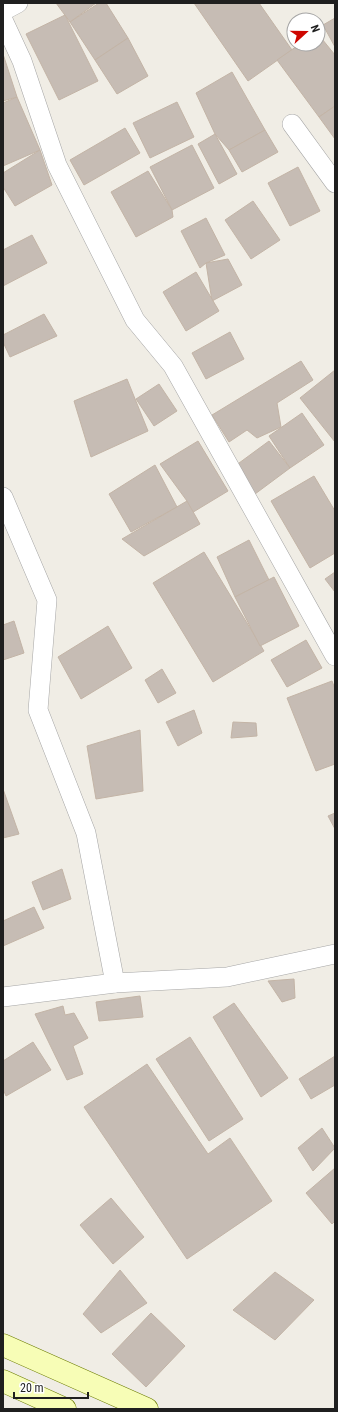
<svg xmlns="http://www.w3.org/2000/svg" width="338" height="1412" viewBox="0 0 338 1412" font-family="'Roboto Condensed',sans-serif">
	<rect width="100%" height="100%" fill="#f0ede5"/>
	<g fill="#c6bcb4" stroke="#c3b4a6">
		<path d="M 56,3 L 96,3 L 70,22 Z"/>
		<path d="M 99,3 L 106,3 L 128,38 L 95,60 L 70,22 Z"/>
		<path d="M 194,3 L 259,3 L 292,50 L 248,81 Z"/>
		<path d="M 65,15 L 98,81 L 59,100 L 26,34 Z"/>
		<path d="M 335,18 L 335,47 L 323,25 Z"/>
		<path d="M 318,34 L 335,55 L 335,106 L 319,117 L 277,60 L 300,44 L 318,44 Z"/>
		<path d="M 128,38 L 148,76 L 117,94 L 95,60 Z"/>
		<path d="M 3,54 L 17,97 L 3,101 Z"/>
		<path d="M 232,72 L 265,130 L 229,150 L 215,134 L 196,93 Z"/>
		<path d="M 17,97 L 40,150 L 3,166 L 3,103 Z"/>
		<path d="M 177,102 L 194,137 L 150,158 L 133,123 Z"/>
		<path d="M 335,106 L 335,139 L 319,117 Z"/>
		<path d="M 125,128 L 140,153 L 84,185 L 70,160 Z"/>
		<path d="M 265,130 L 278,152 L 242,172 L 229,150 Z"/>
		<path d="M 215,134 L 237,174 L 219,184 L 198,144 Z"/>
		<path d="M 192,145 L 214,188 L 172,210 L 150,167 Z"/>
		<path d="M 40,150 L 52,185 L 15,206 L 3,187 L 3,173 Z"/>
		<path d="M 298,167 L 320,211 L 290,226 L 268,183 Z"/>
		<path d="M 148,171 L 172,210 L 173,217 L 136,237 L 111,192 Z"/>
		<path d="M 253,201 L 280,240 L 251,259 L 225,220 Z"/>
		<path d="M 206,218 L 225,255 L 206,263 L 200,268 L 181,231 Z"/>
		<path d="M 32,235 L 47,263 L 3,286 L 3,250 Z"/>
		<path d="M 228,259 L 242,285 L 212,301 L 206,263 Z"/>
		<path d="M 196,272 L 219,311 L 186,331 L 163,292 Z"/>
		<path d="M 44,314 L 57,336 L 10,357 L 3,342 L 3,335 Z"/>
		<path d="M 230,332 L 244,359 L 206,379 L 192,353 Z"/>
		<path d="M 301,361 L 313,380 L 277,403 L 281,427 L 257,438 L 247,430 L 229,442 L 212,415 Z"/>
		<path d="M 335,370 L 335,442 L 300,398 Z"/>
		<path d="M 127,379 L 148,431 L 91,457 L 74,401 Z"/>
		<path d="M 159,384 L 177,411 L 154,426 L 136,399 Z"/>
		<path d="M 302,413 L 324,445 L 290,468 L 269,436 Z"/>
		<path d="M 198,441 L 228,491 L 190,514 L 187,501 L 160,464 Z"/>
		<path d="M 269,441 L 290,468 L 255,494 L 235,466 Z"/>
		<path d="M 155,465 L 177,507 L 131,532 L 109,494 Z"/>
		<path d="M 314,476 L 335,511 L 335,553 L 310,568 L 271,501 Z"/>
		<path d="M 187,501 L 200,524 L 144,556 L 122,539 Z"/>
		<path d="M 249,540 L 269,580 L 235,597 L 217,557 Z"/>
		<path d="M 204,552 L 264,651 L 213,682 L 153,583 Z"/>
		<path d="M 335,572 L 335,592 L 325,579 Z"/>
		<path d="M 274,577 L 299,626 L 260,646 L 235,597 Z"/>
		<path d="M 14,621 L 24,653 L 3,660 L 3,625 Z"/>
		<path d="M 108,626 L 132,668 L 81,699 L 58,657 Z"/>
		<path d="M 306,640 L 322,668 L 287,687 L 271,660 Z"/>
		<path d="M 162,669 L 176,693 L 158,703 L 145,680 Z"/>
		<path d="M 332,681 L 335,689 L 335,764 L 316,771 L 287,698 Z"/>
		<path d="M 194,710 L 202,733 L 178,746 L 166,722 Z"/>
		<path d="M 233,722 L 256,723 L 257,736 L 231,738 Z"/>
		<path d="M 140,730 L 143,791 L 96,799 L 87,746 Z"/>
		<path d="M 3,789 L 19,834 L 3,838 Z"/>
		<path d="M 335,813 L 335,829 L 328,816 Z"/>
		<path d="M 62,869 L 71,899 L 43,910 L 32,882 Z"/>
		<path d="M 34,907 L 44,928 L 3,946 L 3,921 Z"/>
		<path d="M 294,979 L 295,998 L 282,1002 L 268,981 Z"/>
		<path d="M 140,996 L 143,1017 L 99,1021 L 96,1002 Z"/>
		<path d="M 234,1003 L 288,1078 L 261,1097 L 213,1017 Z"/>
		<path d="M 63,1006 L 65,1015 L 74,1013 L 88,1038 L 73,1046 L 83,1074 L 67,1080 L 35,1014 Z"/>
		<path d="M 190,1037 L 243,1119 L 209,1141 L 156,1059 Z"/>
		<path d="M 33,1042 L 51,1070 L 6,1096 L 3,1089 L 3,1061 Z"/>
		<path d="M 335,1056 L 335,1085 L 311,1099 L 299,1079 Z"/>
		<path d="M 147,1064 L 208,1154 L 230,1138 L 272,1201 L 187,1259 L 84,1107 Z"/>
		<path d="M 322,1128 L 335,1148 L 313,1171 L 298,1148 Z"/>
		<path d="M 335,1168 L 335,1221 L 332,1224 L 306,1193 Z"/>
		<path d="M 111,1198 L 144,1237 L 113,1264 L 80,1225 Z"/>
		<path d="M 120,1270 L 147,1303 L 101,1333 L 83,1314 Z"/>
		<path d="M 275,1272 L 314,1300 L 275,1340 L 233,1310 Z"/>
		<path d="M 151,1313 L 185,1346 L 146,1387 L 112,1354 Z"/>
	</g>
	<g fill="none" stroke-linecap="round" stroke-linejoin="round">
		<defs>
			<g id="minor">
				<path d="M 3,11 L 18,3"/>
				<path d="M 3,20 L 22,61 L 57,165 L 135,320 L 173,366 L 335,656"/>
				<path d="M 292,124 L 335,183"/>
				<path d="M 3,497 L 47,600 L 38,710 L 86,833 L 115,983"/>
				<path d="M 3,997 L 115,983 L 227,977 L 335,954"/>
			</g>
			<g id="secondary">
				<path d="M 3,1345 L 147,1409"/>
				<path d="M 3,1381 L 65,1409"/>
			</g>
		</defs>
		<use href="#minor" stroke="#a6a6a6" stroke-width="20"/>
		<use href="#secondary" stroke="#6b7c00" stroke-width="23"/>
		<use href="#minor" stroke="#fff" stroke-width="19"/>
		<use href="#secondary" stroke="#f7fdb6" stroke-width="22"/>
	</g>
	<rect width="338" height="1412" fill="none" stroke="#1f1f1f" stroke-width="8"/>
	<g transform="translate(306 32) rotate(69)"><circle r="19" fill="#ffffff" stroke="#a5a5a5"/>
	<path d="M0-3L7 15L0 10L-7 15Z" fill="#ce0600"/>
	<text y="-6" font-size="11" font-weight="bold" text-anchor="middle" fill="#1f1f1f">N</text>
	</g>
	<path d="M14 1392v6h74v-6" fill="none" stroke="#1f1f1f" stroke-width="2"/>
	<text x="20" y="1392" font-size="12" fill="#1f1f1f" stroke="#ffffff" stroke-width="3" paint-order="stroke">20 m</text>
</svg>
